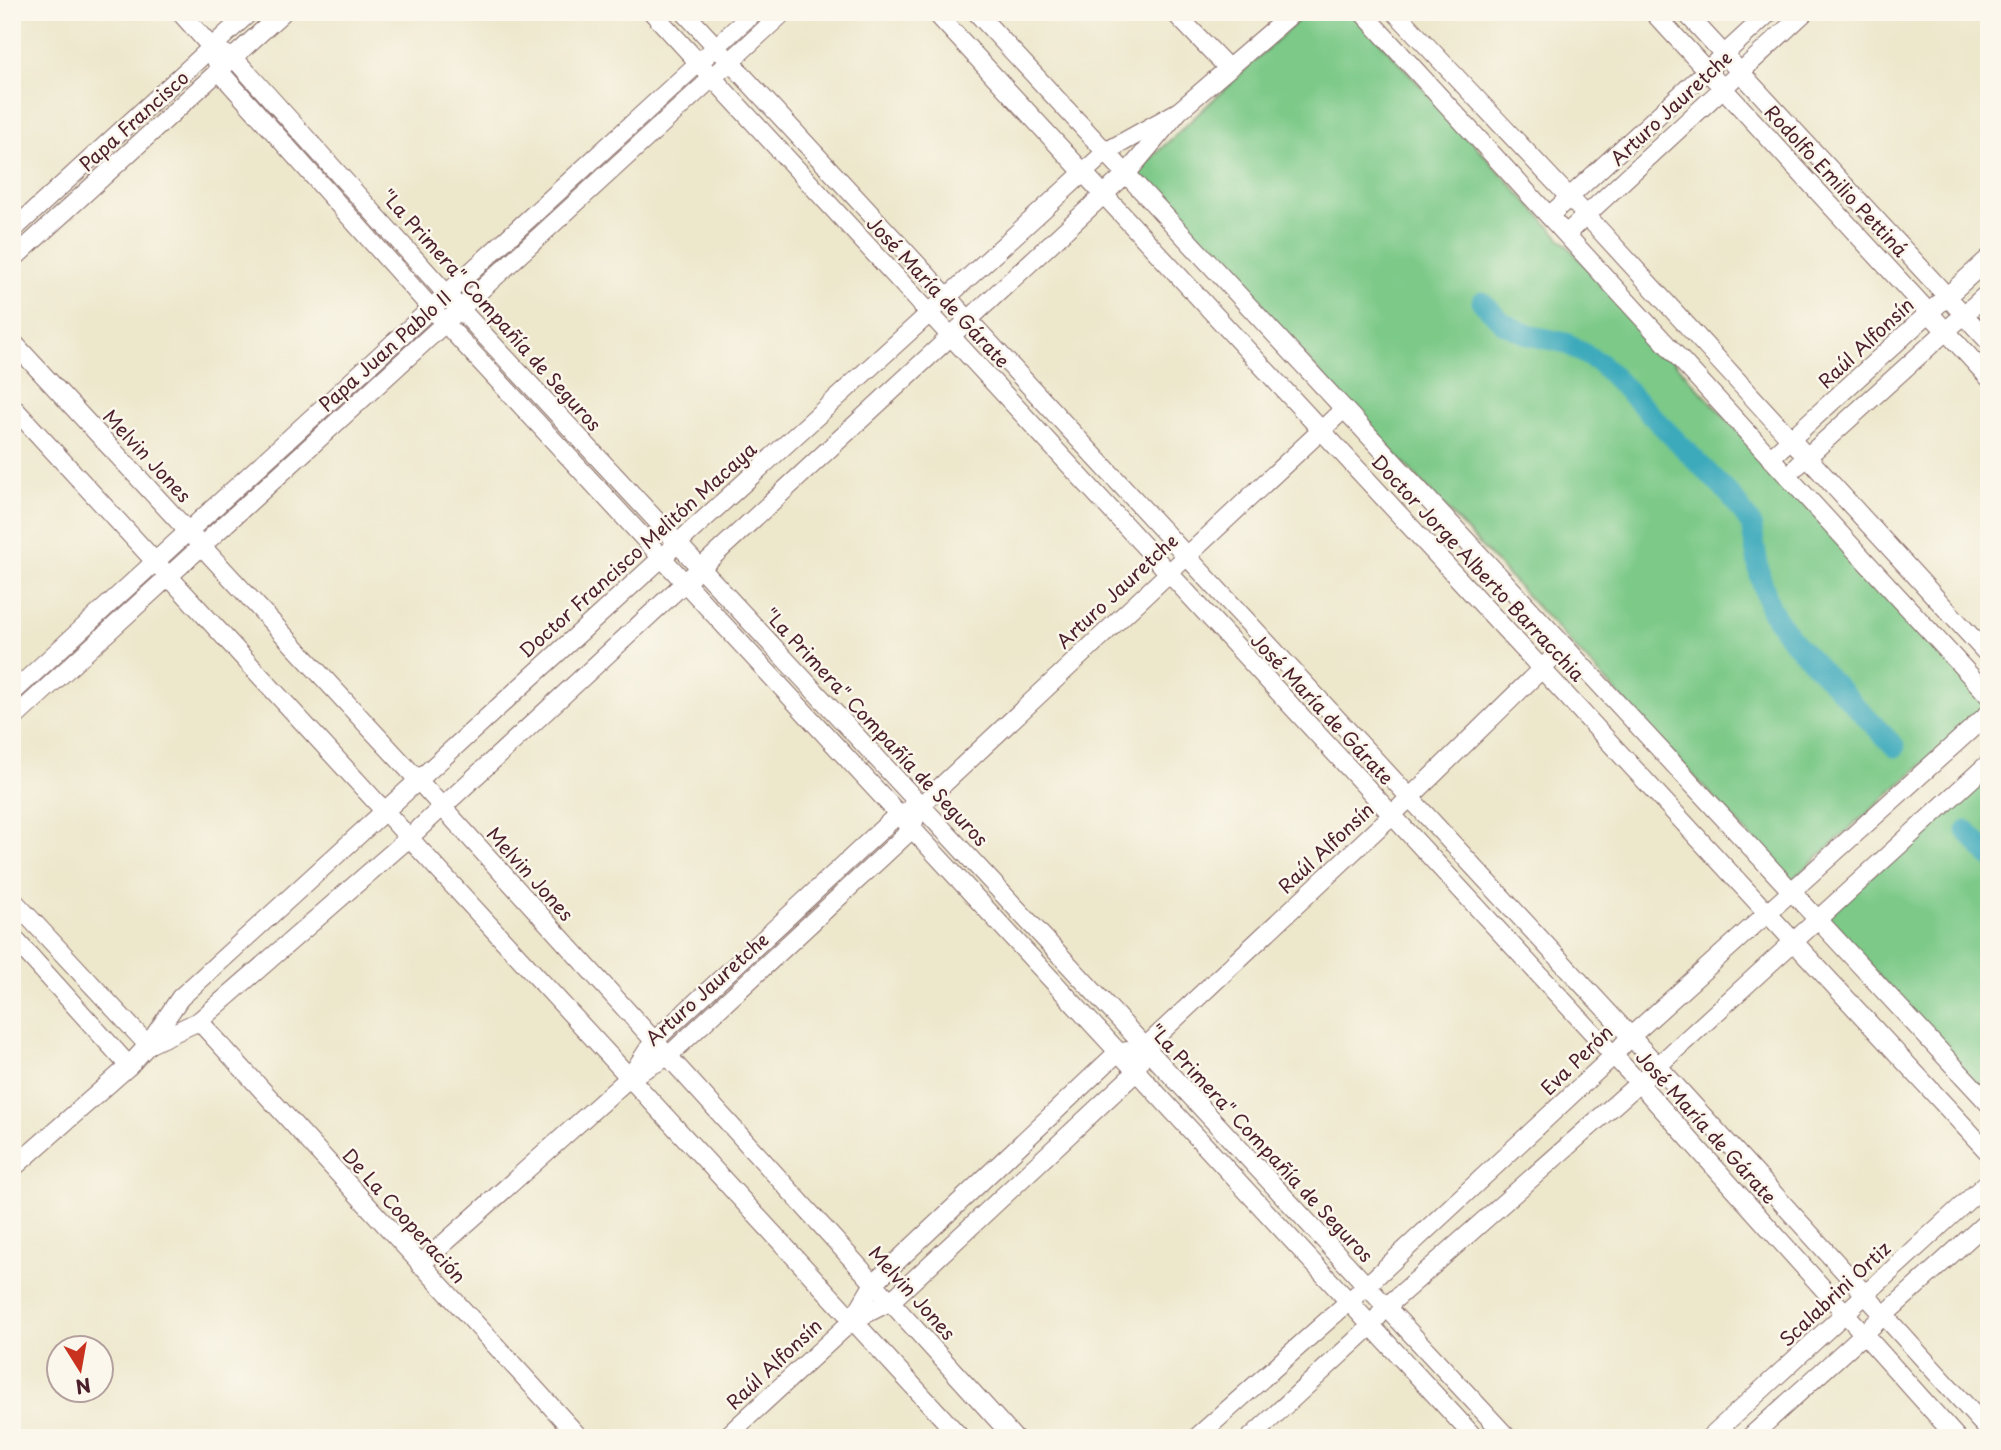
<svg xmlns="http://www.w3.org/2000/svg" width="2001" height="1450" viewBox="0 0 2001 1450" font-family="'Playpen Sans',sans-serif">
	<rect width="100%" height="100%" fill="#fbf7ec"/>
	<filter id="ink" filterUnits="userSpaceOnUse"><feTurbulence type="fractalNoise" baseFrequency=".0143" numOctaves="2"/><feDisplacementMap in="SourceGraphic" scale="14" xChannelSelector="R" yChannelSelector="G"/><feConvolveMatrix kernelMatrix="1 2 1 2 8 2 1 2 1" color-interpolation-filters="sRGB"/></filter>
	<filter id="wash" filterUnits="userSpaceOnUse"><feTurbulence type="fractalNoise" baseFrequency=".00686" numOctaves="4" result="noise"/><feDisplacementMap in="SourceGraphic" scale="28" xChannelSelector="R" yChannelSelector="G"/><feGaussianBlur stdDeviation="1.57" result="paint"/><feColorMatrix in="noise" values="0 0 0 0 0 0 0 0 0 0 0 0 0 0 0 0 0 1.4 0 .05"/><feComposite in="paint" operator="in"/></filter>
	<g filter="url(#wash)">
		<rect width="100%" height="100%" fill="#ede7cc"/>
		<g fill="#7cc988" stroke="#63745a" stroke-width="2">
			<path d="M 1307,12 L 1353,12 L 1989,705 L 1791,881 L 1135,173 Z"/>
			<path d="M 1989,771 L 1989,1098 L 1825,917 Z"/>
		</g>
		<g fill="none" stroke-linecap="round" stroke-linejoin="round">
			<g stroke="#3daabc" stroke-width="21">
				<path d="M 1482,302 L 1503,323 L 1528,335 L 1566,343 L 1600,363 L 1730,495 L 1751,524 L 1760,576 L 1771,610 L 1790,638 L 1895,747"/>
				<path d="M 1967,831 L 1989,856"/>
			</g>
		</g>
	</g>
	<g filter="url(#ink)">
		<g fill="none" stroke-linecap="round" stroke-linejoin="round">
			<defs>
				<g id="minor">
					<path d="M 180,12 L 212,48 L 220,72 L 432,309 L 1475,1438"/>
					<path d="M 652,12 L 1639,1083 L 1957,1438"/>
					<path d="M 684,12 L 1656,1064 L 1989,1431"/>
					<path d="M 935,12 C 1284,394 1640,771 1989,1153"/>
					<path d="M 976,12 L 1989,1104"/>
					<path d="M 1174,12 L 1227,67"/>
					<path d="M 1362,12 L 1989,696"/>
					<path d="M 1395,12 L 1586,215 L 1989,656"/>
					<path d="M 1653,12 L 1989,378"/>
					<path d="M 1685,12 L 1989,342"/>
					<path d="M 212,48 L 234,58 L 461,310 L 1508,1438"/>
					<path d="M 1549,216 L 1770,12"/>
					<path d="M 12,231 L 250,12"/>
					<path d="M 1567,233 L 1805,12"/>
					<path d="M 12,260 L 283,12"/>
					<path d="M 12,341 L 417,779 L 1014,1438"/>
					<path d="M 12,406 L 961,1438"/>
					<path d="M 1770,458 L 1989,258"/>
					<path d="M 1797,466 L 1989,292"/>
					<path d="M 12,693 L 754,12"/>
					<path d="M 12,720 L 784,12"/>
					<path d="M 12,899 L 148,1045"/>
					<path d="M 12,936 L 129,1066"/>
					<path d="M 199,1021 L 580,1438"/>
					<path d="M 148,1045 L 199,1021 L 410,837 L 1127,173 L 1179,111 L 1294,12"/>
					<path d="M 630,1077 L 653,1042 L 897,815 L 920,806 L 1344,409"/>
					<path d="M 12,1169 L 129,1066 L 148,1045 L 180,998 L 1107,151 L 1179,111"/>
					<path d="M 420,1265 L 630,1077 L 667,1057 L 911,830 L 915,819"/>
					<path d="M 852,1321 L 874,1283 L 1117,1053 L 1127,1051"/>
					<path d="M 725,1438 L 852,1321 L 891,1301 L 1136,1072 L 1144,1048 L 1392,815 L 1564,647"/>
					<path d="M 1196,1438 L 1365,1287 L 1613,1056 L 1630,1037 L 1989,713"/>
					<path d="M 1250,1438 L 1370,1327 L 1385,1308 L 1639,1083 L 1989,763"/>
					<path d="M 1709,1438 L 1989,1181"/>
					<path d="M 1749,1438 L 1989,1220"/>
				</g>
			</defs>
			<use href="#minor" stroke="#836563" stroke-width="20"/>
			<use href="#minor" stroke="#fff" stroke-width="18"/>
		</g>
	</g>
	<g text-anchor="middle" stroke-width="5" stroke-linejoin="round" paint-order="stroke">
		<g font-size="19" fill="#4a1f2b" stroke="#fbf7ec">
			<text transform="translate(1671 108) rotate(-43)" y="7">Arturo Jauretche</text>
			<text transform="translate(134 121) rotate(-42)" y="7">Papa Francisco</text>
			<text transform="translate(1836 181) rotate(47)" y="7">Rodolfo Emilio Pettiná</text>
			<text transform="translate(938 292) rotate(47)" y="7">José María de Gárate</text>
			<text transform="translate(491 310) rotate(48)" y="7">"La Primera" Compañía de Seguros</text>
			<text transform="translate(1866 343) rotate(-43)" y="7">Raúl Alfonsín</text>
			<text transform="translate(385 351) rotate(-42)" y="7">Papa Juan Pablo II</text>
			<text transform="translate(147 456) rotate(47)" y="7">Melvin Jones</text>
			<text transform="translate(638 550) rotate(-42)" y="7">Doctor Francisco Melitón Macaya</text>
			<text transform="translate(1478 568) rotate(47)" y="7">Doctor Jorge Alberto Barracchia</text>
			<text transform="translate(1117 591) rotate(-43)" y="7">Arturo Jauretche</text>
			<text transform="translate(1322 709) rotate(47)" y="7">José María de Gárate</text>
			<text transform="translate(876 727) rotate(47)" y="7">"La Primera" Compañía de Seguros</text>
			<text transform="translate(1326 848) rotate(-43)" y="7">Raúl Alfonsín</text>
			<text transform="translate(530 874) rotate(48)" y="7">Melvin Jones</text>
			<text transform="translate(707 989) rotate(-42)" y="7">Arturo Jauretche</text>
			<text transform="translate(1577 1060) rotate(-44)" y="7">Eva Perón</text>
			<text transform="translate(1706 1127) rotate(48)" y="7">José María de Gárate</text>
			<text transform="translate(1261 1143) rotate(47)" y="7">"La Primera" Compañía de Seguros</text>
			<text transform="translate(404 1216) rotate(48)" y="7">De La Cooperación</text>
			<text transform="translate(912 1293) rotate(48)" y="7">Melvin Jones</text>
			<text transform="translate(1835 1294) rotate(-43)" y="7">Scalabrini Ortiz</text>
			<text transform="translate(774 1364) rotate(-43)" y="7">Raúl Alfonsín</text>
		</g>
	</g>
	<rect width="2001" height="1450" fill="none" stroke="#fbf7ec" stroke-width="42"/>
	<g transform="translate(80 1369) rotate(169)"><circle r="33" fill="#fbf7ec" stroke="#b4a19f" stroke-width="2"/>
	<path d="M0-5L12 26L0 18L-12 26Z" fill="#c8321e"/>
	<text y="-10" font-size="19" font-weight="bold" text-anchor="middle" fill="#4a1f2b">N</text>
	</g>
</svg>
